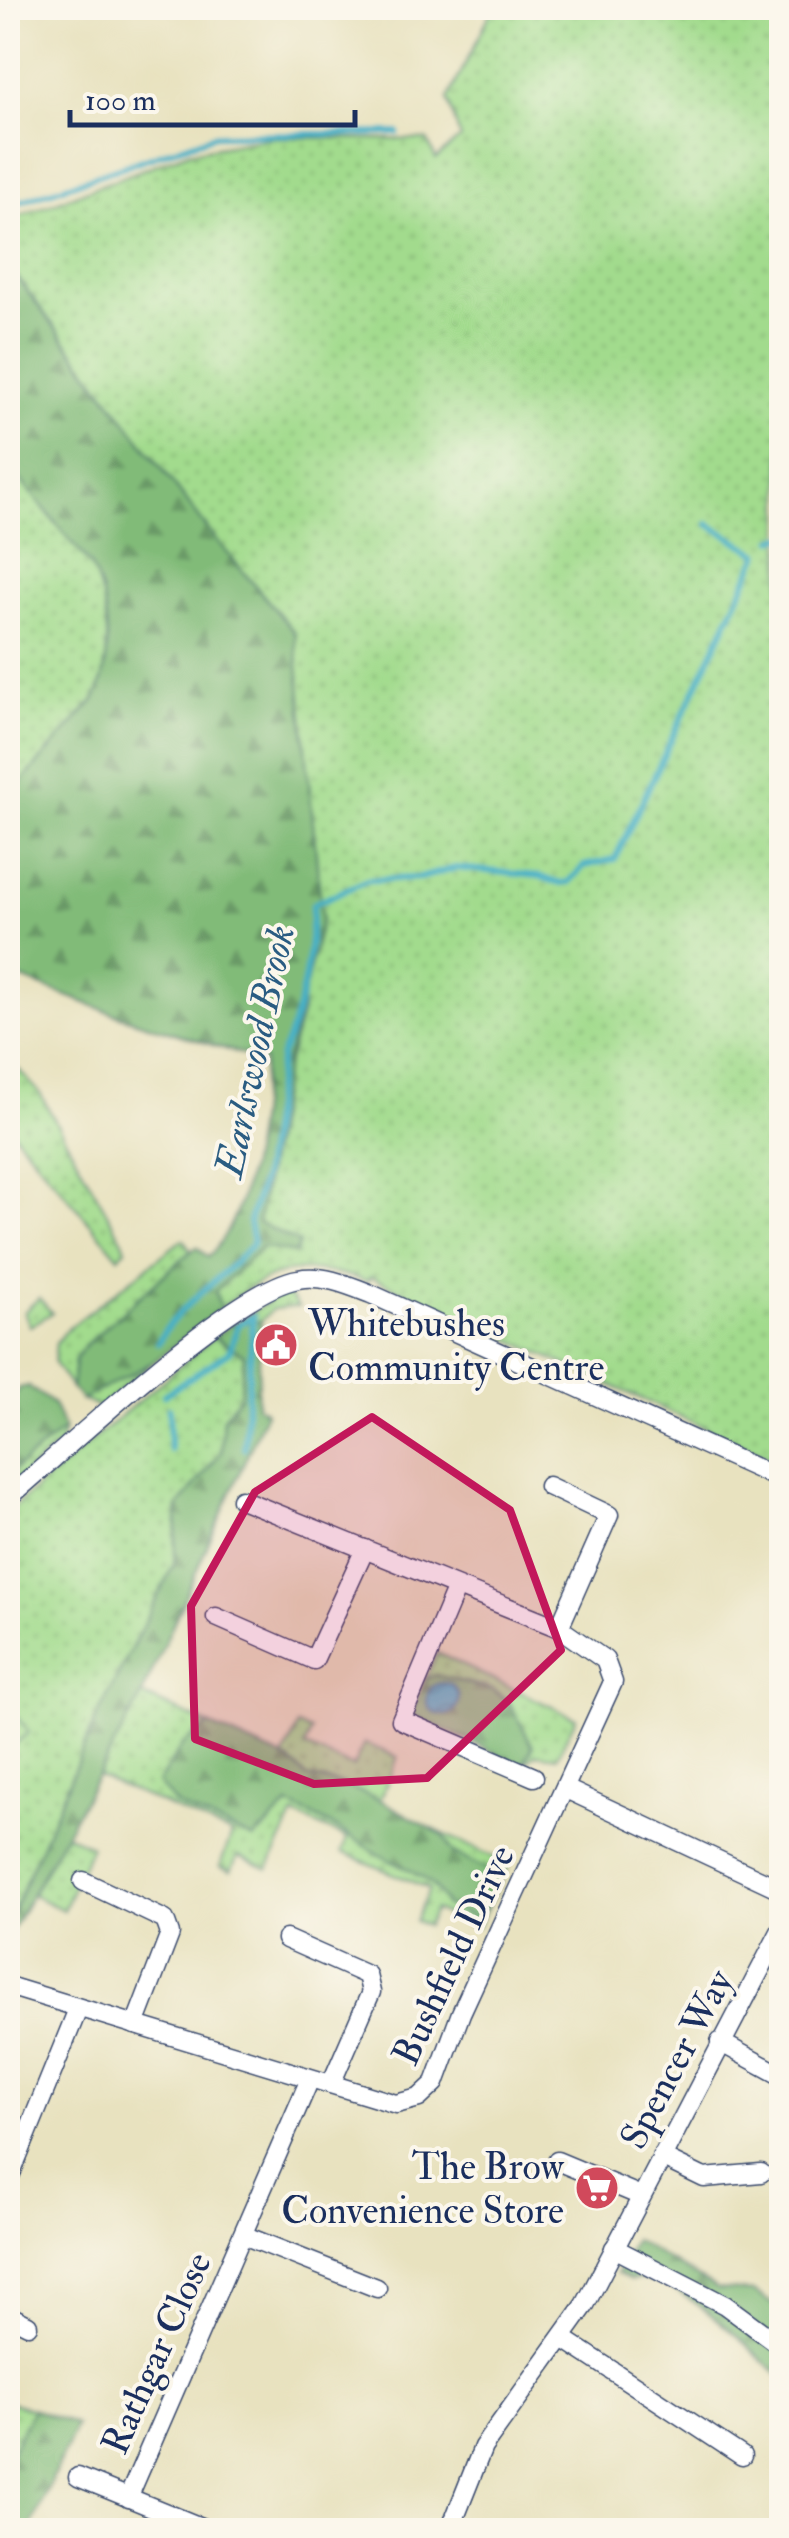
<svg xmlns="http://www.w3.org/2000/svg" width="789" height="2538" viewBox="0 0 789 2538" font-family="'IM FELL Double Pica',serif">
	<defs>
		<pattern id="grass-dots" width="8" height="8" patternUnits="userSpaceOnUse" patternTransform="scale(2.5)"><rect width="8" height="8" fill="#a2db8d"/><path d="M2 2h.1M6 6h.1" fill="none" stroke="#8bbc7c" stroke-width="1.8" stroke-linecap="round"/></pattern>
		<pattern id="forest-firs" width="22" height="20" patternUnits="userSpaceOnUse" patternTransform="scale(2.5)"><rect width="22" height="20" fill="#81bb78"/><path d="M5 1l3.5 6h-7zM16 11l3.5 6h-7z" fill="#699866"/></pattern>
		<pattern id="water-waves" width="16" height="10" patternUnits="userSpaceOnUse" patternTransform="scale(2.5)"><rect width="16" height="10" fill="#47b0c6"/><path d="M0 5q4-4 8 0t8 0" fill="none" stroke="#3a90a4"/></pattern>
	</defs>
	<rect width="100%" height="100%" fill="#fbf7ec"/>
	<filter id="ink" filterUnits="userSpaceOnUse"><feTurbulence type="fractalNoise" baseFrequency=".01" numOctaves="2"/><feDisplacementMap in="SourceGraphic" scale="20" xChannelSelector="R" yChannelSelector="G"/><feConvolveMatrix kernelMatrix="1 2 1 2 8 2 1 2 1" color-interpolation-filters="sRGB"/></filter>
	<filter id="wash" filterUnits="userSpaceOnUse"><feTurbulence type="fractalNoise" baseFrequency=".0048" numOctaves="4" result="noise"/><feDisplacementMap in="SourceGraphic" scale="40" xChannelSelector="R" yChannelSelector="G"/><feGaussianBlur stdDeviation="2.25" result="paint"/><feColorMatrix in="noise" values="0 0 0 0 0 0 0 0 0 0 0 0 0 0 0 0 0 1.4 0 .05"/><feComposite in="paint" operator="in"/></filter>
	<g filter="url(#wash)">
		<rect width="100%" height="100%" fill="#e8e2bf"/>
		<g fill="url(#grass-dots)" stroke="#5e8576" stroke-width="2.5">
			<path d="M 493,8 L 781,8 L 781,1462 L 371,1277 L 367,1281 C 303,1263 275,1265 221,1308 L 214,1291 L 263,1247 L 295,1253 L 258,1222 L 284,1075 L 302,1011 L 295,633 L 213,536 L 8,265 L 8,220 L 189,152 L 274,137 L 427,140 L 436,159 L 460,138 L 448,99 Z"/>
			<path d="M 8,465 L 90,564 C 110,602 114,663 94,700 L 8,797 Z"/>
			<path d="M 8,1058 L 39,1092 L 123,1241 L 126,1249 L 119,1257 L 8,1127 Z"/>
			<path d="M 183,1239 L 191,1251 L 84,1346 L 75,1360 L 72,1389 L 54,1363 L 56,1343 L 64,1332 Z"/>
			<path d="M 286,1292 L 298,1307 L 273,1309 L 261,1321 L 231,1324 Z"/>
			<path d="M 39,1298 L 52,1313 L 30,1326 L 24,1312 Z"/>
			<path d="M 214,1337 L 244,1355 L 240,1396 L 223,1418 L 221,1452 L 178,1507 L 174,1564 L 97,1717 L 8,1923 L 8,1512 Z"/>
			<path d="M 155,1361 L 99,1407 L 82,1400 Z"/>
			<path d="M 64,1429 L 60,1443 L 8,1488 L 8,1475 Z"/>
			<path d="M 437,1653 L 576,1718 L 557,1757 L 536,1754 L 522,1765 L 533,1746 C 524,1733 518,1715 509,1703 C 493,1682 448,1679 425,1679 Z"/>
			<path d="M 142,1695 L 283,1758 L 298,1726 L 311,1731 L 305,1747 L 353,1767 L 364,1743 L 398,1757 L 380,1800 L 396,1812 L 509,1864 L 477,1928 L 434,1910 L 427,1926 L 415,1921 L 429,1889 L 342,1852 L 347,1838 L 294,1815 L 268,1869 L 238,1856 L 231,1871 L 220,1866 L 232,1834 L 97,1776 Z"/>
			<path d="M 65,1834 L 91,1846 L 63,1910 L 32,1895 Z"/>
			<path d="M 8,2402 L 33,2409 L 8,2457 Z"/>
		</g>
		<g fill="url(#forest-firs)" stroke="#4e756b" stroke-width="2.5">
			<path d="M 8,266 L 213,536 L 295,633 L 322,918 L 284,1075 L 258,1222 L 299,1243 L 295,1253 L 262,1247 L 215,1291 L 221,1308 L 155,1361 L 82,1400 L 72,1389 L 75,1360 L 84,1346 L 191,1251 L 197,1247 L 208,1257 C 251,1214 258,1120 264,1061 L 120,1016 L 8,974 L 8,797 L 94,700 C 114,663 110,602 90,564 L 8,465 Z"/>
			<path d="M 261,1321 L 257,1406 L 266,1412 L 142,1695 L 8,1937 L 8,1923 L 97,1717 L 174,1564 L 178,1507 L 221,1452 L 223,1418 L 240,1396 L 244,1355 L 214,1337 L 231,1324 Z"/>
			<path d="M 28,1386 L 53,1404 L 64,1429 L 8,1475 L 8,1409 L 19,1388 Z"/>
			<path d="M 436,1675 L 493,1690 L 510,1703 L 533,1747 L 522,1765 L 416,1717 L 413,1710 L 425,1679 Z"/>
			<path d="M 209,1725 L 290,1761 L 307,1777 L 341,1784 L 380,1800 L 444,1836 L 453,1853 L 500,1876 L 479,1920 L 446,1906 C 432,1872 399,1869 372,1850 C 345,1832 319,1818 289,1805 L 254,1839 L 176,1805 L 158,1783 L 183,1744 Z"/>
			<path d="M 634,2240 L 718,2289 L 755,2292 L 781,2310 L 781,2376 C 749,2350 675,2269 631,2280 L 617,2273 Z"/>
			<path d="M 33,2409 L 76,2425 L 30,2530 L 8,2530 L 8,2457 Z"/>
		</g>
		<path fill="#a2db8d" stroke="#5e8576" stroke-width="2.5" d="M 8,1707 L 29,1732 L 8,1750 Z"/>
		<circle fill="url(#water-waves)" stroke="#317092" stroke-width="2.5" cx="443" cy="1699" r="16"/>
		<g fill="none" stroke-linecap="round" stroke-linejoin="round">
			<g stroke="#47b0c6" stroke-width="6">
				<path d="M 8,206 L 215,135 L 398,133"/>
				<path d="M 774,540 L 782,537"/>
				<path d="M 158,1343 C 172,1310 228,1274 253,1243 L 249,1222 L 262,1179 L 281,1055 C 303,1009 310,954 313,904 L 368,880 L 420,878 L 456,868 L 539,876 L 560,884 L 569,882 L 584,866 L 615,859 L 759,554 L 708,524"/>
				<path d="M 164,1395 L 229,1352 L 238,1325 L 253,1316 L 244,1448"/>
				<path d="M 169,1408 L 170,1450"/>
			</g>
		</g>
	</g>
	<g filter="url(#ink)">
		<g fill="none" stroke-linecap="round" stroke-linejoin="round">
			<defs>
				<g id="minor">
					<path d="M 548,1486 L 609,1515 L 559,1628"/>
					<path d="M 8,1498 C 67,1449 232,1290 298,1279 C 322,1274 348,1285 371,1294 L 782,1480"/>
					<path d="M 456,1589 L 401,1720 L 534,1777"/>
					<path d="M 216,1617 L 314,1660 L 365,1549"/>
					<path d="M 566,1789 L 782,1890"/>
					<path d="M 83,1881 L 165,1920 L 170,1934 L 135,2025"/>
					<path d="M 286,1939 L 367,1975 L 371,1992 L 331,2084"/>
					<path d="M 8,1986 L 396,2104 L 419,2098 L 435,2083 L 461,2013 L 613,1682 L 605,1660 L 559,1628 L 241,1499"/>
					<path d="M 720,2042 L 782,2076"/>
					<path d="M 661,2157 L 704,2178 L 761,2173"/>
					<path d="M 557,2161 L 641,2196"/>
					<path d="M 8,2181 L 78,2009"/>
					<path d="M 243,2235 L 377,2288"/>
					<path d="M 614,2248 L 725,2305 L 782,2347"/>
					<path d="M 8,2315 L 28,2325"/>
					<path d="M 564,2339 L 742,2456"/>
					<path d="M 78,2477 L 208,2530"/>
					<path d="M 128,2498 L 310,2079"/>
					<path d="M 450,2530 L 483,2447 L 585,2305 L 782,1928"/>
				</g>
			</defs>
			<use href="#minor" stroke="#3a4a6d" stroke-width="21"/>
			<use href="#minor" stroke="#fff" stroke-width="18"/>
		</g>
	</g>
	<path fill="#c2185b" fill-opacity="0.2" stroke="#c2185b" stroke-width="8" stroke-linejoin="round" d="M 372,1417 L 510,1510 L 561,1650 L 427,1778 L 314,1784 L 195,1739 L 191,1606 L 255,1492 Z"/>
	<defs>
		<symbol id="civic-disc" viewBox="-11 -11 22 22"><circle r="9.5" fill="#d1495b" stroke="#fbf7ec"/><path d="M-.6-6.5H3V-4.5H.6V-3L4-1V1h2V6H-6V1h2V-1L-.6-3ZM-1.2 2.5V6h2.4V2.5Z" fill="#fff"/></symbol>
		<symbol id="supermarket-disc" viewBox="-11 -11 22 22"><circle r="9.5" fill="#d1495b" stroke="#fbf7ec"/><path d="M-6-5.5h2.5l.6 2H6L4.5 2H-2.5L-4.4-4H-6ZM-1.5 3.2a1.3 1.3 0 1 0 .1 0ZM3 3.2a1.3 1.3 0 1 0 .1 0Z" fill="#fff"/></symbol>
	</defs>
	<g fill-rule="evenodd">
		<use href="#civic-disc" x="251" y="1320" width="50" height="50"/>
		<use href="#supermarket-disc" x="572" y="2163" width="50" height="50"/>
	</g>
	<g text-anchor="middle" stroke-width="8" stroke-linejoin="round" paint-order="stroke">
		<g font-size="38" fill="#1b2f5e" stroke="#fbf7ec" text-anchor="start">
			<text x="308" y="1336">Whitebushes<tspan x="308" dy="44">Community Centre</tspan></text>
			<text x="564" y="2179" text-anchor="end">The Brow<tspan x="564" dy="44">Convenience Store</tspan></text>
		</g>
		<g font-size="38" fill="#1b2f5e" stroke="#fbf7ec">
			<text transform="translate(453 1955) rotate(-65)" y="13">Bushfield Drive</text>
			<text transform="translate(676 2059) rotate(-62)" y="13">Spencer Way</text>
			<text transform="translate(156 2353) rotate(-66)" y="13">Rathgar Close</text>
		</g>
		<g font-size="40" font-style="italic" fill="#2a5c82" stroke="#fbf7ec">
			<text transform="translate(254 1051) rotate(-78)" y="14">Earlswood Brook</text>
		</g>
	</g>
	<rect width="789" height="2538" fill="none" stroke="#fbf7ec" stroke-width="40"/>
	<path d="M70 110v15h285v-15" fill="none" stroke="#1b2f5e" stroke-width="5"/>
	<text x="85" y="110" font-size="30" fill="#1b2f5e" stroke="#fbf7ec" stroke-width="8" paint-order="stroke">100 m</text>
</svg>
